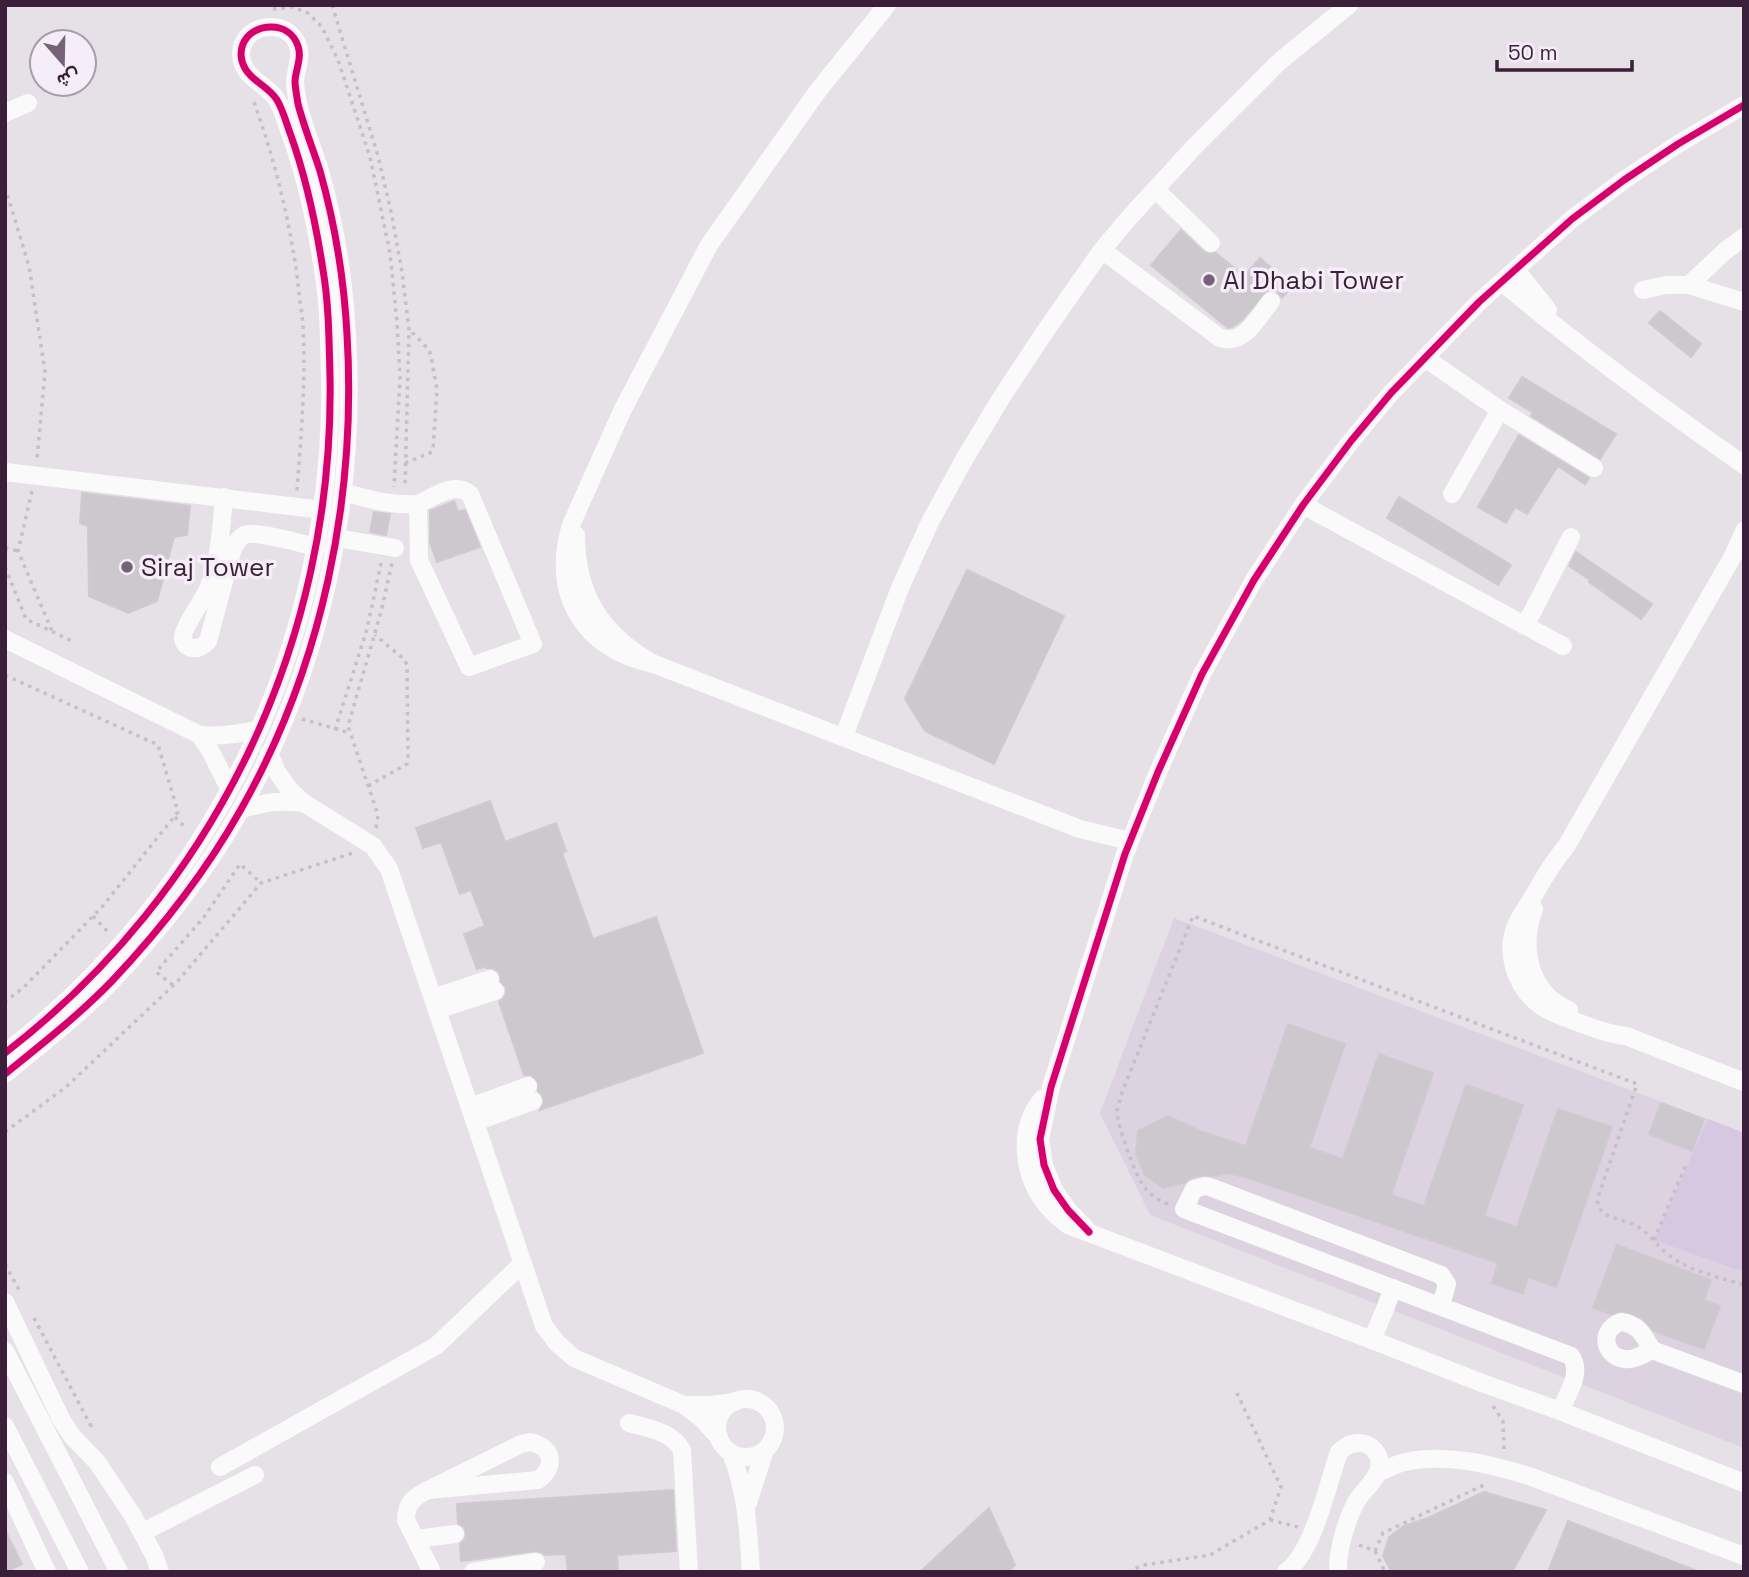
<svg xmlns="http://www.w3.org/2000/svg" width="1749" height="1577" viewBox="0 0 1749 1577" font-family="'Space Grotesk',Vazirmatn,sans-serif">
	<rect width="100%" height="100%" fill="#e6e0e7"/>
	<path fill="#ddd2df" d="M 1174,918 L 1744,1133 L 1744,1448 L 1150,1215 L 1100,1113 Z"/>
	<path fill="#d7c8e2" d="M 1708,1119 L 1744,1133 L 1744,1272 L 1654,1240 Z"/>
	<g fill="#cdc7ce" stroke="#cfc9d0" stroke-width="2">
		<path d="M 1181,230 L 1204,252 L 1209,254 L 1216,253 L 1244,276 L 1260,258 L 1292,286 L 1282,298 L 1277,292 L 1272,290 L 1266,291 L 1242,320 L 1232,327 L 1228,328 L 1151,265 Z"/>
		<path d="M 1660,311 L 1701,344 L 1691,357 L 1649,323 Z"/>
		<path d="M 1522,377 L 1616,434 L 1600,459 L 1531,416 L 1532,412 L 1509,398 Z"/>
		<path d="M 1519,435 L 1589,478 L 1585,484 L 1558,466 L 1527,514 L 1515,507 L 1506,523 L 1478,507 Z"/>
		<path d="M 82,493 L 190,506 L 187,535 L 174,537 L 157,601 L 128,613 L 89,596 L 88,526 L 80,523 Z"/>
		<path d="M 1399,497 L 1511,565 L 1498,585 L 1387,518 Z"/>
		<path d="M 454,501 L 458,512 L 465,510 L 480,547 L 437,562 L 430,543 L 430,511 Z"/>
		<path d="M 374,512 L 390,514 L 386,535 L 370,532 Z"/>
		<path d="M 1576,552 L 1652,604 L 1641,619 L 1589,582 L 1590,580 L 1569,566 Z"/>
		<path d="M 967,570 L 1064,616 L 994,764 L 925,731 L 905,699 Z"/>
		<path d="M 490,801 L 505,842 L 556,823 L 566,851 L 562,853 L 593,939 L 656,917 L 703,1053 L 540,1110 L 544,1102 L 543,1097 L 538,1091 L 538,1082 L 531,1075 L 524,1075 L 499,1002 L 504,998 L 506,993 L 506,987 L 501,982 L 500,975 L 497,970 L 492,968 L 486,968 L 486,966 L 477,969 L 464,934 L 485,926 L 471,890 L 460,894 L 441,842 L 423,848 L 416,828 Z"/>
		<path d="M 1288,1024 L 1345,1044 L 1309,1148 L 1343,1159 L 1379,1054 L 1433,1073 L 1391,1195 L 1424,1206 L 1466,1085 L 1523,1105 L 1484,1216 L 1517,1227 L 1558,1109 L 1612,1127 L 1556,1287 L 1528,1277 L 1523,1294 L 1492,1283 L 1498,1263 L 1248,1178 L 1228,1173 L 1214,1176 L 1203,1175 L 1190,1178 L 1184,1183 L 1163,1188 L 1145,1175 L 1136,1154 L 1138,1131 L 1168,1116 L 1200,1131 L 1246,1146 Z"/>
		<path d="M 1661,1103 L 1704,1119 L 1692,1151 L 1649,1134 Z"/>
		<path d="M 1617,1245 L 1711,1280 L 1704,1300 L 1720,1306 L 1704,1349 L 1654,1331 L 1644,1320 L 1631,1313 L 1622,1311 L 1611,1314 L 1593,1308 Z"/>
		<path d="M 673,1490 L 676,1551 L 617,1555 L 618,1572 L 568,1572 L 566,1554 L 545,1555 L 541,1552 L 535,1551 L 461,1561 L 460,1544 L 465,1539 L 466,1533 L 464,1527 L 458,1523 L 457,1504 Z"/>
		<path d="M 1484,1492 L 1546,1510 L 1512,1572 L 1392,1572 L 1383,1556 L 1389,1537 L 1404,1526 L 1428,1518 Z"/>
		<path d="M 989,1508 L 1015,1565 L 1008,1572 L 920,1572 Z"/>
		<path d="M 1568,1521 L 1697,1571 L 1696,1572 L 1548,1572 Z"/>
		<path d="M 5,1530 L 22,1564 L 6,1572 L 5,1572 Z"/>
	</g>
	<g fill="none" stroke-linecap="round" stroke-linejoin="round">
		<g stroke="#c8bec9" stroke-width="3.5" stroke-dasharray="3.5 5" stroke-linecap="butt">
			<path d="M 332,5 L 378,156 L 392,216 L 402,272 L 409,329 L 405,487"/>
			<path d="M 273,9 L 293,7 L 308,13 L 322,27 L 338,60 L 370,157 L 390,253 L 397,322 L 400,378 L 394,487"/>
			<path d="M 254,102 C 275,161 290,221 298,283 C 299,297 302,312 303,326 C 306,381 301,436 297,491"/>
			<path d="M 5,187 L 29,266 L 45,372 L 37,459"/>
			<path d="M 405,463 L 430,453 L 433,450 L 437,390 L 431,356 L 429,350 L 409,329"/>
			<path d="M 32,491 L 18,551 L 52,631"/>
			<path d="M 5,548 L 18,551"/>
			<path d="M 5,567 L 26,619 L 72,641"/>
			<path d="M 5,675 L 158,745 L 178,812 L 102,907 L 26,985 L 5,1002"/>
			<path d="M 302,719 L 350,733"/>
			<path d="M 335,730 L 367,629 L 381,563"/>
			<path d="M 368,786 L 407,764 L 408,759 L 407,665 L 404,659 L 375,635"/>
			<path d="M 175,817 L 186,828"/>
			<path d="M 376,828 L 378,815 L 348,726 L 381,612 L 392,563"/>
			<path d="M 93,916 L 109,933"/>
			<path d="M 173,985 L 156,972 L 204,917 L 240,864 L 261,883"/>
			<path d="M 5,1132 L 66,1087 L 177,982 L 261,883 L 353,853"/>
			<path d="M 1168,1204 C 1159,1201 1151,1195 1145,1188 C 1136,1178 1117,1125 1117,1111 C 1118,1106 1120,1100 1121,1095 L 1193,916 L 1637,1084 L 1598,1197 C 1594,1219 1623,1218 1637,1226 C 1649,1233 1657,1246 1669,1255 C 1689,1271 1719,1277 1744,1285"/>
			<path d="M 1654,1240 L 1687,1162"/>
			<path d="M 5,1264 L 19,1290"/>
			<path d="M 34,1318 L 91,1426 L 88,1427"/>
			<path d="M 1493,1406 L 1503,1421 L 1504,1451"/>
			<path d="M 1270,1520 L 1298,1527"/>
			<path d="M 1359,1545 L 1375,1551 L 1383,1533 L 1488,1483"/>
			<path d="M 1375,1551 L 1385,1572"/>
			<path d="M 1128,1572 L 1143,1565 L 1210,1555 L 1270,1520 L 1281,1487 L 1235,1389"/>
		</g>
		<g stroke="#fbfafb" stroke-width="18">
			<path d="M 5,113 L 28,103"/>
			<path d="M 1156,190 L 1211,243"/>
			<path d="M 1102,250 L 1220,338 C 1244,346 1258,317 1271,301"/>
			<path d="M 1516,270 L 1548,310"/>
			<path d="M 1502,282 C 1579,347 1661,407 1744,465"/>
			<path d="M 1689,285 L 1725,251 L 1744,237"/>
			<path d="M 1643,290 L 1666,285 L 1689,285 L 1744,302"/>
			<path d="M 1425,358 L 1500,410 L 1594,468"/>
			<path d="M 5,472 L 323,510"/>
			<path d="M 343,492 C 368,499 392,506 418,504 C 434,497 454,481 470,494 L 533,644 L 469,667 L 419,560 L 418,504"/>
			<path d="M 1452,494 L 1500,410"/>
			<path d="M 224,497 C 221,528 220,560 208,589 C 203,600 182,629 183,638 C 185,652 201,650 208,641 L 233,548 C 236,543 239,538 244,535 C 256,530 302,544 317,547"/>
			<path d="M 1303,505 L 1563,646"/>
			<path d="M 1744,531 L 1733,556 L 1567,845 C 1554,861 1544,877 1534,895 C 1529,904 1522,913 1517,923 C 1504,951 1515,987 1540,1005 C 1548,1012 1559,1015 1569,1019 C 1588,1026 1606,1034 1626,1036 L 1744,1082"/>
			<path d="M 576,535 C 576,596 602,635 654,664 L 1080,829 L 1130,841"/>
			<path d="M 337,538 L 395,548"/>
			<path d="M 1525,626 L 1571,537"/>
			<path d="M 5,639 L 200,735 C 221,737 239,734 260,729"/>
			<path d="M 654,664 C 584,650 550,595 571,525 L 622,411 L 709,245 L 817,92 L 887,5"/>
			<path d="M 200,735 L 211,752 L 230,790"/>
			<path d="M 844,736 L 900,588 L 930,522 L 965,458 L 1003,395 L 1044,333 L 1102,250 L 1128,219 L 1194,147 L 1280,61 L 1349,5"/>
			<path d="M 269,753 L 277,772 L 289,789 L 304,803 L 373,846 L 389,869 L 544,1326 L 557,1343 L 574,1358 L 684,1405 L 702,1419 L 719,1437"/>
			<path d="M 240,810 C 264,802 279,800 304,803"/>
			<path d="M 1534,909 C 1520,947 1528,993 1569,1010"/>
			<path d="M 433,998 L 490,979"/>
			<path d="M 437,1010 L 495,991"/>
			<path d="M 5,1053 C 215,891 335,641 330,376 C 329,341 329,305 323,270 C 316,224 306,177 290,133 C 286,122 283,110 277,100 C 270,89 260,85 251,76 C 231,56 243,27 271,27 C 284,27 294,34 298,46 C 302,58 296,68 295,81 C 295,87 297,97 298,104 C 304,127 313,149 320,171 C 335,224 344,279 347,334 C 357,499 322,667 240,811 C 205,873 160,930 112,981 C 79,1015 42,1044 5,1074"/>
			<path d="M 1042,1099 C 1039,1103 1035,1108 1033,1113 C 1018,1144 1027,1185 1051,1210 C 1056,1216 1062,1220 1068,1225 L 1372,1340 L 1482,1383 L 1560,1411 L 1744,1483"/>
			<path d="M 470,1107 L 528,1086"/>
			<path d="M 475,1122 L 533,1101"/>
			<path d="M 1089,1232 L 1068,1210 L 1054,1190 L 1044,1165 L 1040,1139 L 1051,1087 L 1125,854 L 1158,772 L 1202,674 L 1254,580 L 1303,505 L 1351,441 L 1391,393 L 1479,302 L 1572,219 L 1624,180 L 1678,144 L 1744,105"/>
			<path d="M 5,1302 L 61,1419 L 72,1436 L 97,1462 L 133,1516 L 154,1555 L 160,1572"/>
			<path d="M 1441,1306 L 1447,1284 L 1441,1275 L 1210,1187 L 1205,1186 L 1194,1189 L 1184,1209 L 1571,1356 C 1583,1373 1567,1394 1560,1411"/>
			<path d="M 1621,1322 C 1639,1324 1644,1336 1652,1350 C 1644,1354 1633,1361 1624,1359 C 1602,1355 1600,1329 1621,1322 Z"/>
			<path d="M 1372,1340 L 1385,1309 L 1393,1288"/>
			<path d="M 1652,1350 L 1744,1384"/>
			<path d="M 5,1351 L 119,1572"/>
			<circle cx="746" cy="1428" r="29"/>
			<path d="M 684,1405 L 709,1405 L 735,1402"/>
			<path d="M 629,1423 C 650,1429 671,1431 682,1450 L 689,1572"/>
			<path d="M 5,1426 L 80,1572"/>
			<path d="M 530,1442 C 554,1447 556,1467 538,1480 L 428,1490 L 521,1444 Z"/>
			<path d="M 731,1453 C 747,1494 748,1528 751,1572"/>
			<path d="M 220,1467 L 436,1346 L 523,1263"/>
			<path d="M 1379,1472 C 1387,1469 1396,1464 1405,1462 C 1446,1453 1490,1464 1529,1476 L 1744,1556"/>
			<path d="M 5,1482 L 47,1572"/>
			<path d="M 428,1490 C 414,1497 406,1503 406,1520 L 432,1572"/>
			<path d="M 748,1503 L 765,1450"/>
			<path d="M 143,1532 L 255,1475"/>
			<path d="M 416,1539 L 455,1534"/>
			<path d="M 473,1572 L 536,1562"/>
			<path d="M 1286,1572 C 1314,1551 1327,1486 1339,1452 C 1345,1447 1350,1443 1358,1443 C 1371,1442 1382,1455 1379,1468 C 1377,1480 1365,1488 1358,1499 C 1347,1517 1337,1551 1338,1572"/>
		</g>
		<defs>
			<g id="cycleway">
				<path d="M 5,1053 C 215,891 335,641 330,376 C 329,341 329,305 323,270 C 316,224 306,177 290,133 C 286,122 283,110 277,100 C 270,89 260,85 251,76 C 231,56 243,27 271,27 C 284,27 294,34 298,46 C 302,58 296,68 295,81 C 295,87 297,97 298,104 C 304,127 313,149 320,171 C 335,224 344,279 347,334 C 357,499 322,667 240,811 C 205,873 160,930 112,981 C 79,1015 42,1044 5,1074"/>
				<path d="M 1089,1232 L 1068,1210 L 1054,1190 L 1044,1165 L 1040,1139 L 1051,1087 L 1125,854 L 1158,772 L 1202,674 L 1254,580 L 1303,505 L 1351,441 L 1391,393 L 1479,302 L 1572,219 L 1624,180 L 1678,144 L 1744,105"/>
			</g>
		</defs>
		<use href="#cycleway" stroke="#f5edf7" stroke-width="11"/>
		<use href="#cycleway" stroke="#d6006c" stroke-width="7"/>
	</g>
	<g fill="#776277" stroke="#f5edf7" stroke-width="2.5">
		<circle cx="1209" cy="280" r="7"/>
		<circle cx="127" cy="567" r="7"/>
	</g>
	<g text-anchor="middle" stroke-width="7" stroke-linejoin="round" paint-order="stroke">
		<g font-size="26" fill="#3b1e3a" stroke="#f5edf7" text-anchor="start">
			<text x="1223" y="289">Al Dhabi Tower</text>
			<text x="141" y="576">Siraj Tower</text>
		</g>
	</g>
	<rect width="1749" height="1577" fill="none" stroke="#3b1e3a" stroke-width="14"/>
	<g transform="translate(63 63) rotate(160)"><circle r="33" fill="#f5edf7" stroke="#ab9aab" stroke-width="2"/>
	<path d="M0-5L12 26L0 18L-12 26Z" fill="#776277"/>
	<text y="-10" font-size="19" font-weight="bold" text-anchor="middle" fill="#3b1e3a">ش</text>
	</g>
	<path d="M1497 60v10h135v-10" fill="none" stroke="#3b1e3a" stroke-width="3.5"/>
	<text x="1508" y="60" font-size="21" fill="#3b1e3a" stroke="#f5edf7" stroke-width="5" paint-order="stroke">50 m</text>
</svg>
